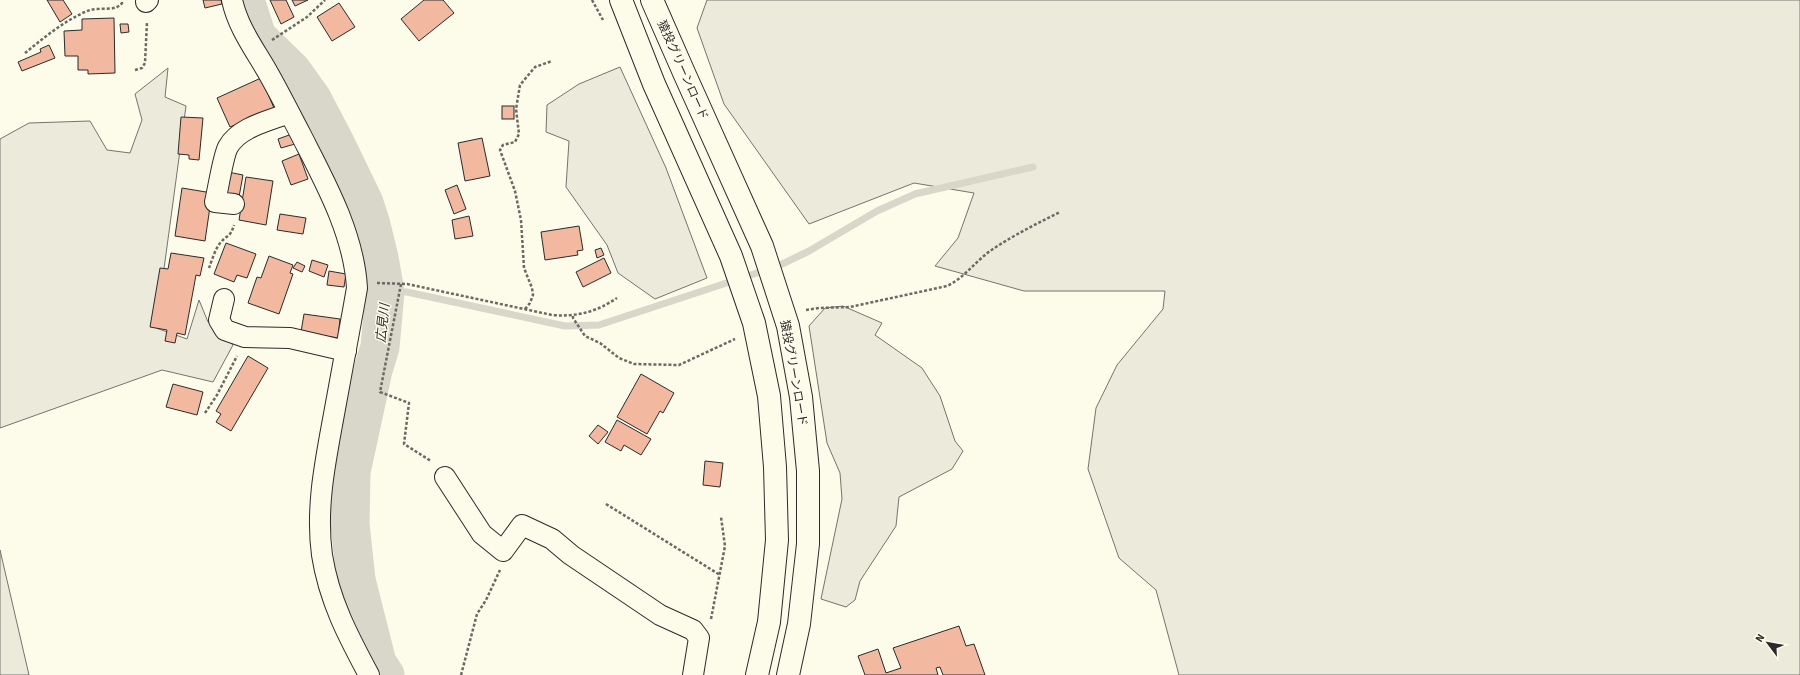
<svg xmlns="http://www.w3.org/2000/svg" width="1800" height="675" viewBox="0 0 1800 675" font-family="'Source Sans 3','Noto Sans JP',sans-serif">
	<rect width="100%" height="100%" fill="#fdfbea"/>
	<g fill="#ecebdb" stroke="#74746e">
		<path d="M 707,0 L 1800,0 L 1800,675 L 1179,675 L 1156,590 L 1119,558 L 1088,469 L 1096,408 L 1117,365 L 1163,309 L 1165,291 L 1024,291 L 935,266 L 958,238 L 974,193 L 914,183 L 809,224 L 724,104 L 697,28 Z"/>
		<path d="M 620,67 L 666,168 L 707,278 L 655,299 L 618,273 L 607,245 L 566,187 L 569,141 L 546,132 L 547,105 L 579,84 Z"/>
		<path d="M 168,68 L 165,97 L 186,106 L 156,328 L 187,339 L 199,300 L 208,322 L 233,345 L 213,382 L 162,370 L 0,428 L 0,139 L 29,123 L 90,121 L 107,150 L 130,153 L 142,120 L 135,94 Z"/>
		<path d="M 843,306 L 882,323 L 875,335 L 922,368 L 940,396 L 955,441 L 963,451 L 952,469 L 899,497 L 896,526 L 860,581 L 855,600 L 846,607 L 821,599 L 842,499 L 840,473 L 827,443 L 809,326 L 825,308 Z"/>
		<path d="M 0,550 L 29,675 L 0,675 Z"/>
	</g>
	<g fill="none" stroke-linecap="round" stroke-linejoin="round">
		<path stroke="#d8d7c9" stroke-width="7" d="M 385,292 L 407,292 L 565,326 L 599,325 L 778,266 L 809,251 L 877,211 L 915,194 L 1033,167"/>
		<path stroke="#d8d7c9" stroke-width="39" d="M 245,0 L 257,37 L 292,71 L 312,99 L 334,141 L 364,203 L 371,225 L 379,258 L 385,292 L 380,347 L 373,370 L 351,472 L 350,524 L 356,580 L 377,663 L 385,675"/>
	</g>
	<g fill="#f2b8a0" stroke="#2b2b2b">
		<path d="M 47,0 L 63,0 L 72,14 L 60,22 Z"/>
		<path d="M 203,0 L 221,0 L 222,4 L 205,8 Z"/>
		<path d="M 270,0 L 286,0 L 294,17 L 281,24 Z"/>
		<path d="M 292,0 L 308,0 L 295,6 Z"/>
		<path d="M 424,0 L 443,0 L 454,13 L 419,41 L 401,19 Z"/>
		<path d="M 339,3 L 355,27 L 332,41 L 317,17 Z"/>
		<path d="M 114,18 L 115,73 L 88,74 L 88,70 L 78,70 L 78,56 L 65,56 L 64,31 L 82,30 L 82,19 Z"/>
		<path d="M 120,24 L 128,24 L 129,32 L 121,33 Z"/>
		<path d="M 49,45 L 55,58 L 22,71 L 18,62 L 41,52 L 40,49 Z"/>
		<path d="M 261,78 L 274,108 L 230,127 L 217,98 Z"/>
		<rect x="502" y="106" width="12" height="13"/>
		<path d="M 181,117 L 203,118 L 199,160 L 189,159 L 189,155 L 178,154 Z"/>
		<path d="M 292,134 L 295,144 L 281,148 L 278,139 Z"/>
		<path d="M 482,138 L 490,176 L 465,181 L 458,143 Z"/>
		<path d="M 299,154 L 308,179 L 291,185 L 282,161 Z"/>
		<path d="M 228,172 L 243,175 L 239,197 L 224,194 Z"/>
		<path d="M 246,177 L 273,181 L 266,225 L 239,220 Z"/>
		<path d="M 457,185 L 466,209 L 454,214 L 445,190 Z"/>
		<path d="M 182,188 L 212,193 L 205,241 L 175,236 Z"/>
		<path d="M 280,214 L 306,218 L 303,234 L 277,230 Z"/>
		<path d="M 469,216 L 473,236 L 455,239 L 452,220 Z"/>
		<path d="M 579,226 L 583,250 L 577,251 L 578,255 L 545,260 L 541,232 Z"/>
		<path d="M 226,243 L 256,254 L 247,278 L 237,275 L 234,282 L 214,274 Z"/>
		<path d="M 601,248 L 604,255 L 597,258 L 595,250 Z"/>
		<path d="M 171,253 L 204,258 L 200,276 L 196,275 L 185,335 L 177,333 L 175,343 L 165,341 L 167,330 L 150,327 L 160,268 L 168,269 Z"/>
		<path d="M 269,256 L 293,265 L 290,273 L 293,274 L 279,314 L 248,303 L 257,277 L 261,278 Z"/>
		<path d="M 604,258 L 611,273 L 583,287 L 576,272 Z"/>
		<path d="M 312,260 L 328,265 L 324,277 L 309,271 Z"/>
		<path d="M 297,262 L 305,266 L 302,272 L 293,268 Z"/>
		<path d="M 329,271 L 346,274 L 344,287 L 327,285 Z"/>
		<path d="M 304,314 L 340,319 L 338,338 L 301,332 Z"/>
		<path d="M 248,356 L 268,368 L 231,431 L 216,422 L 221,414 L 216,411 Z"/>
		<path d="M 641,374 L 674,393 L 663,413 L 660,411 L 647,434 L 617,417 Z"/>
		<path d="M 173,384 L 203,392 L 197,415 L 166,407 Z"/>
		<path d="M 617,420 L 651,439 L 641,455 L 624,445 L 621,451 L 605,442 Z"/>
		<path d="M 598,425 L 608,432 L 598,444 L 589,436 Z"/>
		<path d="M 705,461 L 723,463 L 720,487 L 703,485 Z"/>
		<path d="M 959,626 L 966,646 L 974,644 L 985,675 L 943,675 L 940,667 L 936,668 L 938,675 L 865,675 L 858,656 L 878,649 L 886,673 L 901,668 L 893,648 Z"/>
	</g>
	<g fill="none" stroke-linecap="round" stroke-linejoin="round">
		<defs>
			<g id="street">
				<path d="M 232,0 C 238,27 253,47 267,71 C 279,92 290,114 301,135 C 325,182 354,234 357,288 C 349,334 340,380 332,425 C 324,468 316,511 322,555 C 329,600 348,636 369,675"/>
				<path d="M 146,2 L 148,0"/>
				<path d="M 234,204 L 215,202 C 218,190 223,156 228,147 C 239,127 269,121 289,113"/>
				<path d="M 224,299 L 219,320 L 225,330 L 245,337 L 290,338 L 346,351"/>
				<path d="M 445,477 L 482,534 L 503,551 L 522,525 L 552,539 L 571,555 L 660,615 L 693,630 L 699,638 L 693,675"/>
			</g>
			<g id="primary">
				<path d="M 621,0 L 654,84 L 731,256 L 754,323 L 769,396 L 775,467 L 777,540 L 769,622 L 757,675"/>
				<path d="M 652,0 L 685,75 L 762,246 L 788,326 L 801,397 L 808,471 L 808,544 L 799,624 L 788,675"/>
			</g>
		</defs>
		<use href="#street" stroke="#2b2b2b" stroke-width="22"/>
		<use href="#primary" stroke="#2b2b2b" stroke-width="24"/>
		<g stroke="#6a6964" stroke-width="2.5" stroke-dasharray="3 2" stroke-linecap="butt">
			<path d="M 592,0 L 603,20"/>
			<path d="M 272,40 L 307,17 L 325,0"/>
			<path d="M 25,53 C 45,37 66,19 90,10 C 100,7 116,12 122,3 L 122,0"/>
			<path d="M 135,70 L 142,68 L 145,63 L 147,22"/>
			<path d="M 209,268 C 212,260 215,249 221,242 C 228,234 230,238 234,225"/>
			<path d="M 377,283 L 407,284 L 552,315 C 577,317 596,312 617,298"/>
			<path d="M 401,284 L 380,392 L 409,403 L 404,444 L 431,461"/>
			<path d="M 525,309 L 530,303 L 533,295 L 532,288 L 524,268 L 521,220 L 515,191 L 500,150 L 503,145 L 515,142 L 519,134 L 516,109 L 520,85 L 535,67 L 552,61"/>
			<path d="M 806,310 L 819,308 L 850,307 L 947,286 C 964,278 975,262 990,251 C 1012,236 1036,224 1060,212"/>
			<path d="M 573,316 L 573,318 L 585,336 L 600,343 L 619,358 L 634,364 L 679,365 L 735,339"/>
			<path d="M 205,413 L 217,395 L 237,356"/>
			<path d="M 606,504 L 720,575"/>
			<path d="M 711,619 L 725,546 L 721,517"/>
			<path d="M 461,675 L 477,614 L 486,600 L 500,570"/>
		</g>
		<use href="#street" stroke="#fdfbea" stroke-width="20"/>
		<use href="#primary" stroke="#fdfbea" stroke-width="22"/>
	</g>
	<g text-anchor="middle" stroke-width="3" stroke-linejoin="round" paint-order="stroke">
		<g font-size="12" fill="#2b2b2b" stroke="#fdfbea">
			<text transform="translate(683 70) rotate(66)" y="4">猿投グリーンロード</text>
			<text transform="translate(794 373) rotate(80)" y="4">猿投グリーンロード</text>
		</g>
		<g font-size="13" font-style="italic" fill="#2b2b2b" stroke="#fdfbea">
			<text transform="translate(382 323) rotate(-84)" y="5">広見川</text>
		</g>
	</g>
	<g transform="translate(1768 643) rotate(302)" stroke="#fdfbea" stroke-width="3" paint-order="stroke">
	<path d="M0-3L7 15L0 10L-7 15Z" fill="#2b2b2b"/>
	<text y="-6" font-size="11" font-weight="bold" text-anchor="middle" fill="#2b2b2b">N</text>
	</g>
</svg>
